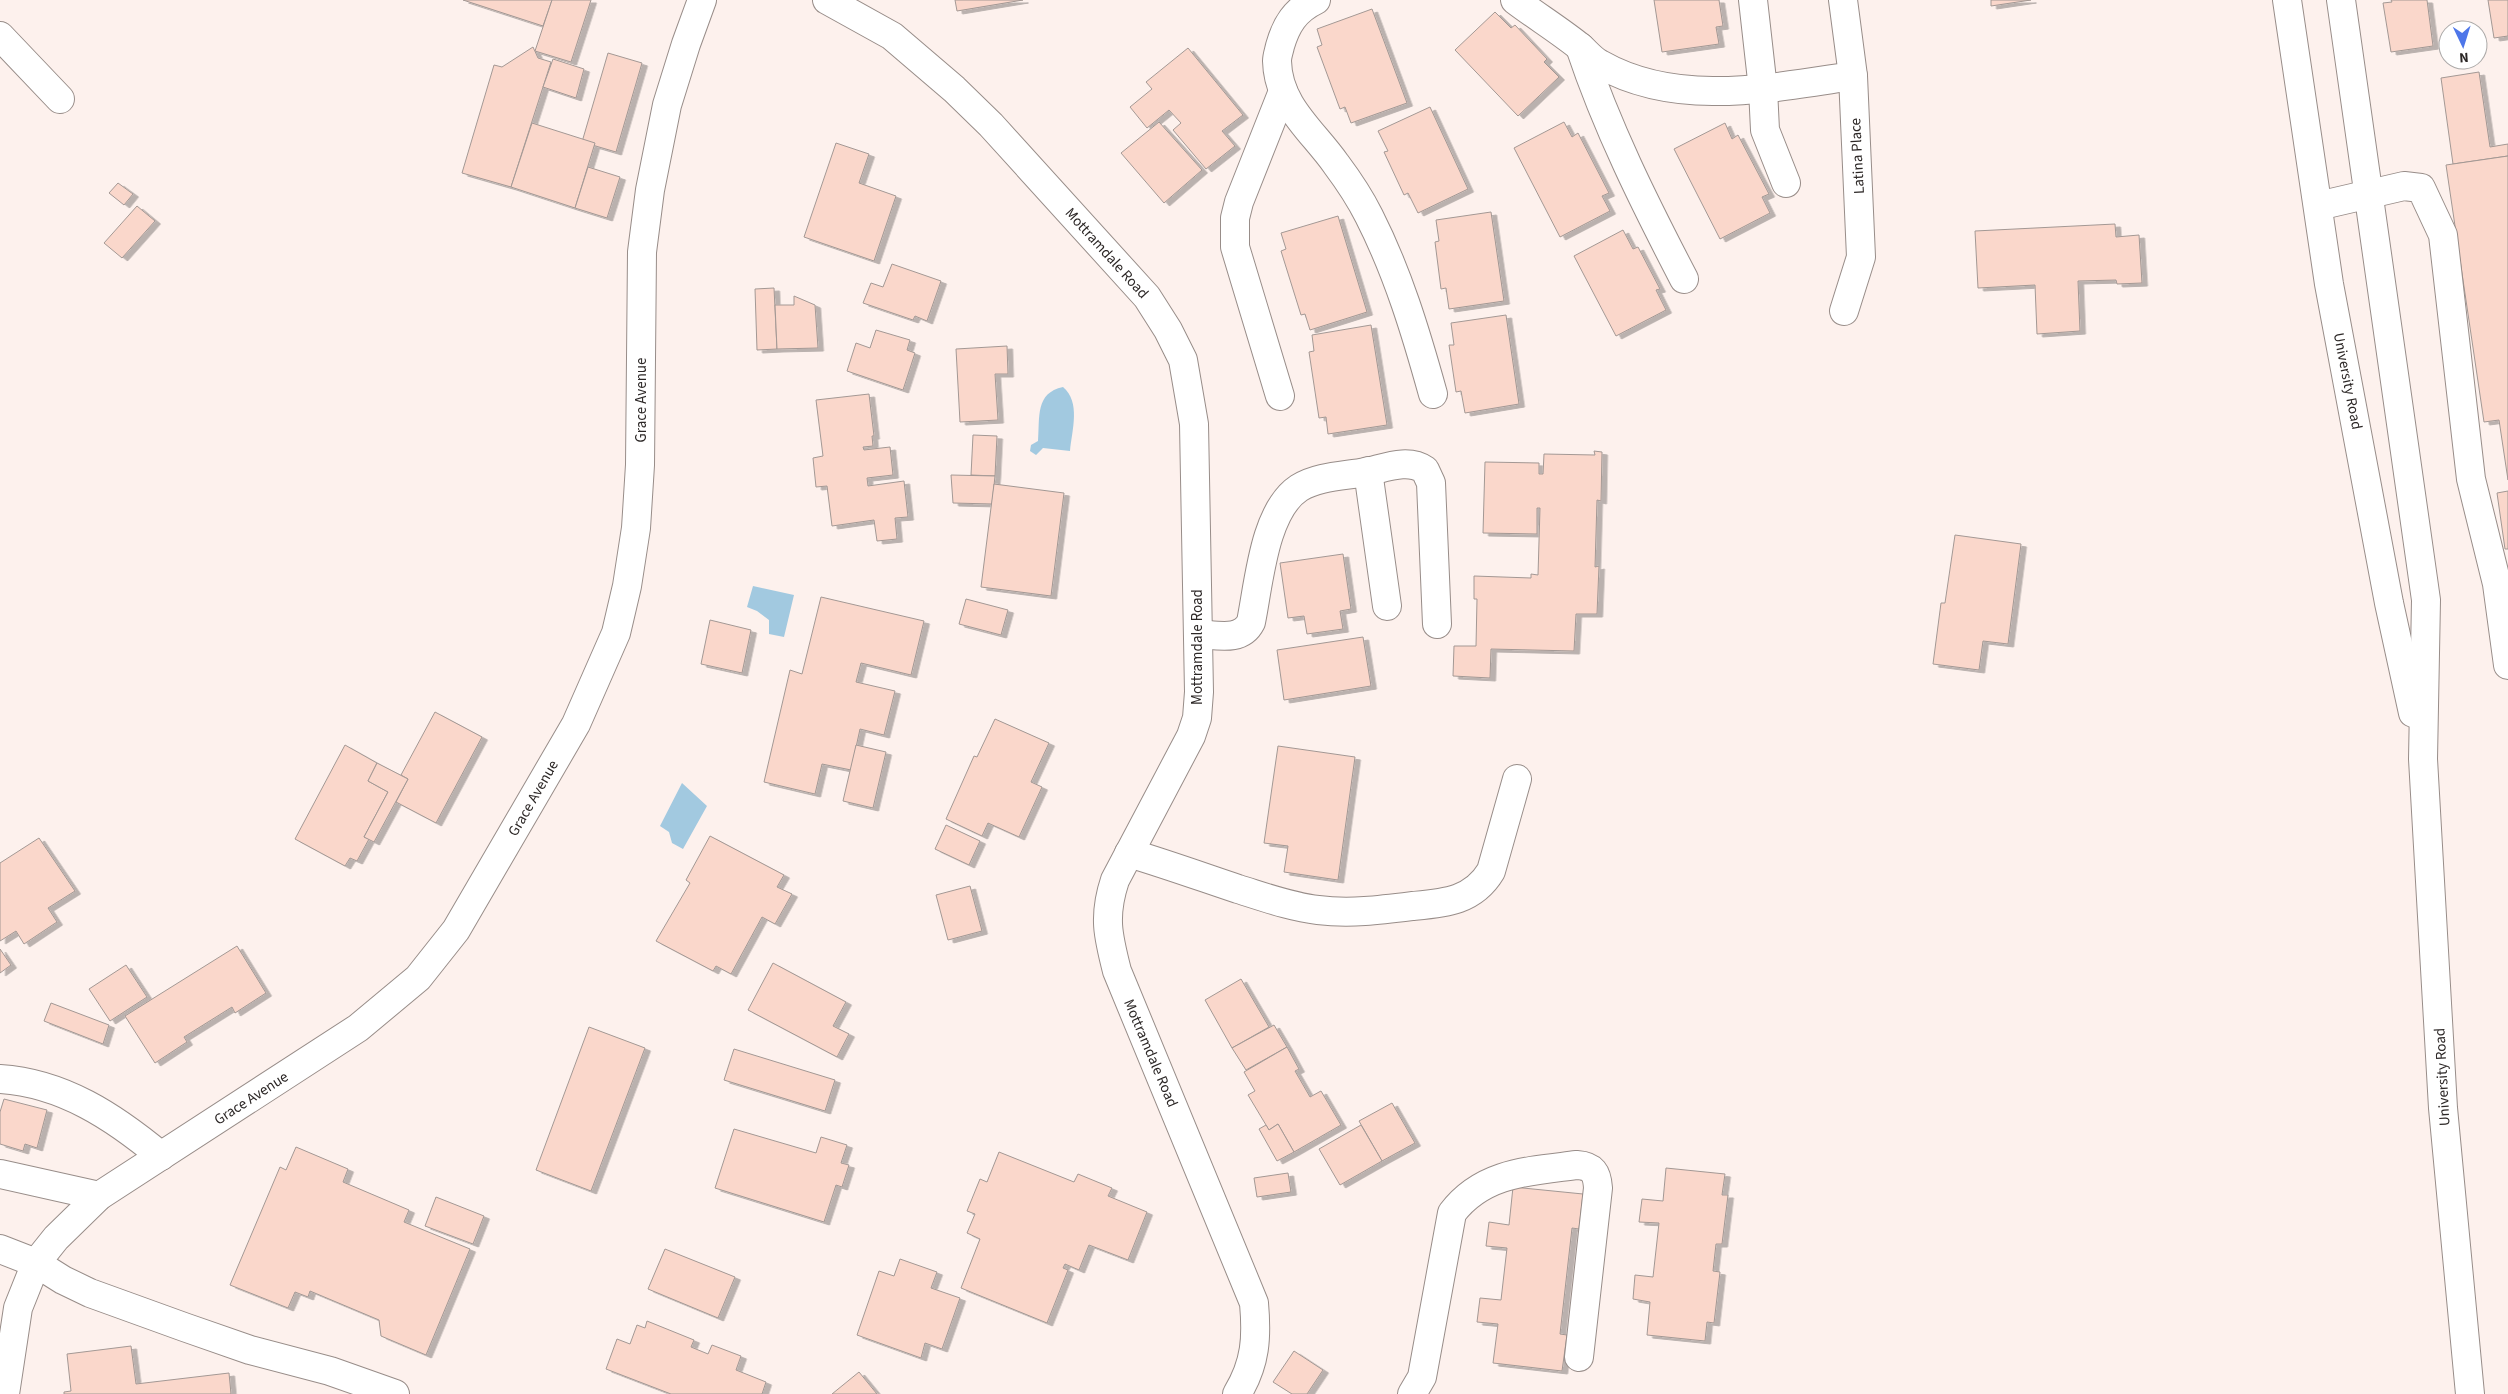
<svg xmlns="http://www.w3.org/2000/svg" width="2508" height="1394" viewBox="0 0 2508 1394" font-family="'Source Sans 3',sans-serif">
	<defs>
		<filter id="shadow"><feDropShadow dx="5.5" dy="3" stdDeviation="0" flood-color="#0004"/></filter>
	</defs>
	<rect width="100%" height="100%" fill="#fdf1ed"/>
	<g fill="#a2c9e0">
		<path d="M 1063,387 C 1081,402 1072,430 1070,451 L 1043,448 L 1036,455 L 1030,451 L 1031,445 L 1038,441 C 1040,417 1035,393 1063,387 Z"/>
		<path d="M 753,586 L 794,595 L 784,637 L 769,634 L 769,620 L 757,611 L 747,607 Z"/>
		<path d="M 682,783 L 707,806 L 683,849 L 672,843 L 669,832 L 660,826 Z"/>
	</g>
	<g fill="#fad7cb" stroke="#a39894" filter="url(#shadow)">
		<path d="M 463,0 L 552,0 L 543,26 Z"/>
		<path d="M 552,0 L 591,0 L 571,62 L 535,51 Z"/>
		<path d="M 955,0 L 1023,0 L 957,11 Z"/>
		<path d="M 1654,0 L 1719,0 L 1723,26 L 1716,27 L 1719,44 L 1662,52 Z"/>
		<path d="M 1991,0 L 2031,0 L 1991,6 Z"/>
		<path d="M 2391,0 L 2427,0 L 2433,46 L 2391,52 L 2383,3 L 2392,2 Z"/>
		<path d="M 2488,0 L 2508,0 L 2508,36 L 2494,38 Z"/>
		<path d="M 1372,9 L 1407,103 L 1351,123 L 1345,107 L 1340,109 L 1317,47 L 1322,45 L 1317,29 Z"/>
		<path d="M 1495,12 L 1511,28 L 1515,25 L 1547,59 L 1544,62 L 1559,77 L 1518,116 L 1455,50 Z"/>
		<path d="M 533,47 L 538,58 L 551,62 L 511,187 L 462,173 L 494,65 L 502,67 Z"/>
		<path d="M 1188,48 L 1243,115 L 1222,131 L 1235,146 L 1206,169 L 1173,130 L 1181,123 L 1169,110 L 1147,128 L 1130,107 L 1152,89 L 1146,82 Z"/>
		<path d="M 608,53 L 642,63 L 616,152 L 582,142 Z"/>
		<path d="M 553,59 L 584,69 L 576,98 L 543,87 Z"/>
		<path d="M 2479,72 L 2490,147 L 2508,144 L 2508,156 L 2453,164 L 2441,78 Z"/>
		<path d="M 1430,107 L 1468,189 L 1418,213 L 1408,193 L 1404,195 L 1384,152 L 1388,151 L 1378,131 Z"/>
		<path d="M 1159,122 L 1202,170 L 1164,203 L 1121,153 Z"/>
		<path d="M 1564,122 L 1572,137 L 1578,133 L 1609,193 L 1602,196 L 1610,211 L 1560,237 L 1514,148 Z"/>
		<path d="M 532,123 L 595,143 L 575,208 L 511,187 Z"/>
		<path d="M 1725,123 L 1732,139 L 1738,135 L 1769,194 L 1762,197 L 1770,213 L 1720,239 L 1674,149 Z"/>
		<path d="M 836,143 L 869,154 L 859,183 L 896,196 L 874,261 L 804,237 Z"/>
		<path d="M 2508,156 L 2508,480 L 2499,420 L 2484,422 L 2446,165 Z"/>
		<path d="M 588,167 L 620,177 L 607,218 L 575,208 Z"/>
		<path d="M 118,183 L 133,194 L 124,205 L 109,193 Z"/>
		<path d="M 137,206 L 155,221 L 122,258 L 104,243 Z"/>
		<path d="M 1491,212 L 1504,301 L 1449,309 L 1446,288 L 1441,289 L 1435,242 L 1439,241 L 1436,220 Z"/>
		<path d="M 1338,216 L 1367,312 L 1310,330 L 1305,314 L 1301,315 L 1281,251 L 1286,249 L 1281,233 Z"/>
		<path d="M 2115,224 L 2116,237 L 2139,235 L 2142,283 L 2117,284 L 2116,280 L 2078,281 L 2080,331 L 2037,334 L 2035,285 L 1978,288 L 1975,231 Z"/>
		<path d="M 1623,230 L 1633,249 L 1638,247 L 1660,289 L 1656,290 L 1666,310 L 1616,336 L 1574,256 Z"/>
		<path d="M 892,264 L 941,281 L 927,321 L 915,316 L 913,320 L 863,303 L 871,283 L 883,287 Z"/>
		<path d="M 774,288 L 777,349 L 757,350 L 755,289 Z"/>
		<path d="M 794,296 L 815,305 L 818,348 L 777,349 L 775,305 L 794,305 Z"/>
		<path d="M 1506,315 L 1519,404 L 1465,413 L 1461,391 L 1456,392 L 1449,345 L 1454,345 L 1451,323 Z"/>
		<path d="M 1371,325 L 1387,425 L 1328,434 L 1326,417 L 1319,418 L 1309,352 L 1314,351 L 1312,335 Z"/>
		<path d="M 876,330 L 910,340 L 907,350 L 915,353 L 903,390 L 847,371 L 856,343 L 870,348 Z"/>
		<path d="M 1007,346 L 1008,374 L 995,374 L 998,420 L 960,422 L 956,349 Z"/>
		<path d="M 869,394 L 874,436 L 872,436 L 873,446 L 863,447 L 864,450 L 890,447 L 893,475 L 867,478 L 868,486 L 904,481 L 908,517 L 895,518 L 897,539 L 877,541 L 874,520 L 832,526 L 827,486 L 816,487 L 813,458 L 823,456 L 816,400 Z"/>
		<path d="M 973,435 L 997,436 L 995,476 L 971,475 Z"/>
		<path d="M 1594,451 L 1602,452 L 1601,501 L 1597,500 L 1595,567 L 1599,566 L 1597,614 L 1576,614 L 1574,651 L 1491,649 L 1490,678 L 1453,676 L 1454,646 L 1476,646 L 1477,599 L 1474,599 L 1474,576 L 1531,578 L 1531,574 L 1538,575 L 1540,508 L 1537,508 L 1537,534 L 1483,533 L 1485,462 L 1539,463 L 1539,474 L 1543,474 L 1544,454 L 1595,455 Z"/>
		<path d="M 951,475 L 995,476 L 992,504 L 953,503 Z"/>
		<path d="M 994,484 L 1064,493 L 1051,596 L 981,587 Z"/>
		<path d="M 2508,491 L 2508,549 L 2505,549 L 2497,493 Z"/>
		<path d="M 1955,535 L 2021,544 L 2008,644 L 1983,641 L 1979,670 L 1933,664 L 1941,603 L 1945,603 Z"/>
		<path d="M 1343,554 L 1351,609 L 1340,611 L 1343,629 L 1307,634 L 1304,616 L 1288,618 L 1280,563 Z"/>
		<path d="M 821,597 L 924,621 L 911,675 L 861,663 L 856,682 L 895,691 L 884,735 L 860,729 L 851,770 L 822,764 L 815,794 L 764,782 L 790,670 L 802,674 Z"/>
		<path d="M 966,599 L 1008,610 L 1001,635 L 959,624 Z"/>
		<path d="M 710,620 L 751,630 L 742,673 L 701,664 Z"/>
		<path d="M 1363,637 L 1371,686 L 1284,700 L 1277,650 Z"/>
		<path d="M 435,712 L 482,737 L 436,823 L 396,802 L 408,779 L 401,775 Z"/>
		<path d="M 995,719 L 1049,743 L 1031,782 L 1042,787 L 1019,837 L 988,823 L 982,836 L 946,819 L 974,756 L 977,757 Z"/>
		<path d="M 345,745 L 377,763 L 368,781 L 388,792 L 364,837 L 369,839 L 357,861 L 350,858 L 345,866 L 295,839 Z"/>
		<path d="M 856,745 L 886,752 L 873,808 L 843,801 Z"/>
		<path d="M 1278,746 L 1355,757 L 1338,880 L 1284,872 L 1288,846 L 1264,843 Z"/>
		<path d="M 377,763 L 408,779 L 374,842 L 364,837 L 388,792 L 368,781 Z"/>
		<path d="M 946,825 L 980,841 L 969,865 L 935,849 Z"/>
		<path d="M 710,836 L 784,875 L 777,887 L 792,894 L 775,924 L 762,917 L 731,974 L 716,966 L 713,971 L 656,941 L 690,883 L 686,880 Z"/>
		<path d="M 39,838 L 75,891 L 48,908 L 57,922 L 24,944 L 16,931 L 0,941 L 0,863 Z"/>
		<path d="M 970,886 L 982,931 L 948,940 L 936,895 Z"/>
		<path d="M 237,946 L 266,993 L 235,1013 L 232,1007 L 184,1037 L 187,1042 L 155,1063 L 125,1016 Z"/>
		<path d="M 0,949 L 11,965 L 0,973 Z"/>
		<path d="M 773,963 L 846,1002 L 833,1026 L 849,1034 L 837,1057 L 748,1010 Z"/>
		<path d="M 126,965 L 147,997 L 110,1021 L 89,989 Z"/>
		<path d="M 1241,979 L 1269,1027 L 1232,1048 L 1205,1000 Z"/>
		<path d="M 51,1003 L 109,1025 L 103,1044 L 44,1021 Z"/>
		<path d="M 1274,1025 L 1287,1047 L 1246,1070 L 1232,1048 Z"/>
		<path d="M 589,1027 L 645,1048 L 591,1191 L 536,1170 Z"/>
		<path d="M 1287,1047 L 1299,1069 L 1295,1071 L 1310,1097 L 1321,1091 L 1341,1125 L 1294,1152 L 1278,1124 L 1269,1130 L 1248,1095 L 1255,1091 L 1244,1072 Z"/>
		<path d="M 734,1049 L 835,1080 L 825,1111 L 724,1080 Z"/>
		<path d="M 4,1099 L 47,1110 L 37,1148 L 25,1144 L 23,1151 L 0,1144 L 0,1112 Z"/>
		<path d="M 1392,1103 L 1415,1143 L 1382,1161 L 1359,1121 Z"/>
		<path d="M 1278,1124 L 1294,1152 L 1277,1161 L 1259,1129 L 1266,1125 L 1269,1130 Z"/>
		<path d="M 1361,1125 L 1382,1161 L 1340,1185 L 1319,1149 Z"/>
		<path d="M 734,1129 L 816,1153 L 821,1137 L 847,1145 L 841,1163 L 849,1165 L 842,1187 L 836,1185 L 824,1222 L 715,1188 Z"/>
		<path d="M 296,1147 L 348,1169 L 343,1182 L 409,1210 L 404,1222 L 470,1249 L 426,1355 L 381,1336 L 379,1320 L 310,1291 L 308,1297 L 295,1292 L 288,1308 L 230,1285 L 280,1167 L 286,1170 Z"/>
		<path d="M 999,1152 L 1074,1182 L 1078,1174 L 1112,1188 L 1108,1196 L 1147,1212 L 1128,1260 L 1089,1245 L 1079,1270 L 1065,1264 L 1063,1268 L 1068,1270 L 1047,1323 L 961,1288 L 980,1239 L 967,1233 L 975,1214 L 967,1211 L 980,1179 L 987,1182 Z"/>
		<path d="M 1666,1168 L 1725,1174 L 1722,1195 L 1728,1195 L 1722,1244 L 1716,1244 L 1713,1271 L 1720,1272 L 1714,1323 L 1707,1322 L 1705,1341 L 1647,1335 L 1650,1302 L 1633,1299 L 1635,1275 L 1653,1277 L 1659,1223 L 1639,1222 L 1642,1199 L 1663,1201 Z"/>
		<path d="M 1288,1173 L 1291,1192 L 1257,1197 L 1254,1178 Z"/>
		<path d="M 1513,1187 L 1583,1194 L 1579,1229 L 1572,1228 L 1560,1334 L 1567,1335 L 1562,1371 L 1493,1363 L 1498,1324 L 1477,1322 L 1480,1298 L 1501,1300 L 1507,1248 L 1486,1246 L 1489,1222 L 1509,1225 Z"/>
		<path d="M 436,1197 L 484,1216 L 473,1244 L 425,1226 Z"/>
		<path d="M 665,1249 L 735,1277 L 718,1318 L 648,1289 Z"/>
		<path d="M 900,1259 L 937,1272 L 931,1288 L 960,1298 L 942,1349 L 925,1343 L 921,1358 L 857,1335 L 879,1271 L 894,1276 Z"/>
		<path d="M 647,1321 L 694,1340 L 691,1347 L 708,1354 L 712,1345 L 741,1356 L 736,1370 L 766,1382 L 762,1394 L 671,1394 L 606,1369 L 617,1339 L 630,1344 L 637,1325 L 645,1328 Z"/>
		<path d="M 131,1346 L 136,1384 L 229,1373 L 231,1394 L 64,1394 L 64,1392 L 71,1391 L 67,1354 Z"/>
		<path d="M 1294,1351 L 1323,1370 L 1307,1394 L 1292,1394 L 1273,1382 Z"/>
		<path d="M 859,1372 L 877,1394 L 832,1394 Z"/>
	</g>
	<g fill="none" stroke-linecap="round" stroke-linejoin="round">
		<defs>
			<g id="minor">
				<path d="M 827,0 L 892,36 L 954,89 L 991,125 L 1147,297 L 1168,330 L 1183,360 L 1194,424 L 1199,692 L 1197,718 L 1191,736 L 1115,880 C 1103,916 1108,936 1117,971 L 1254,1303 C 1257,1337 1256,1363 1237,1394"/>
				<path d="M 1316,0 C 1295,10 1286,25 1280,46 C 1279,51 1277,56 1277,61 C 1278,106 1313,131 1336,164 C 1348,180 1360,198 1369,216 C 1398,273 1416,333 1433,394"/>
				<path d="M 1515,0 C 1536,16 1559,30 1580,47 C 1586,52 1592,60 1600,64 C 1677,108 1771,88 1853,76"/>
				<path d="M 1753,0 L 1763,89 L 1765,130 L 1786,183"/>
				<path d="M 1843,0 L 1853,76 L 1861,257 L 1844,311"/>
				<path d="M 2287,0 L 2329,284 L 2389,603 L 2413,713"/>
				<path d="M 2341,0 L 2426,600 L 2423,759 L 2443,1108 L 2470,1394"/>
				<path d="M 0,36 L 60,99"/>
				<path d="M 1580,47 C 1607,128 1645,204 1684,279"/>
				<path d="M 2318,206 L 2404,186 L 2421,188 L 2443,235 L 2471,479 L 2497,584 L 2508,665"/>
				<path d="M 1280,396 L 1235,247 L 1235,218 L 1239,202 L 1283,91"/>
				<path d="M 1368,471 L 1387,606"/>
				<path d="M 1198,634 C 1217,635 1241,642 1251,622 C 1259,583 1264,511 1299,488 C 1318,476 1345,476 1366,472 C 1385,468 1408,458 1425,470 L 1431,483 L 1437,624"/>
				<path d="M 1129,853 C 1166,864 1202,877 1238,889 C 1264,897 1291,907 1318,910 C 1350,914 1381,910 1413,906 C 1445,903 1473,901 1491,871 L 1517,779"/>
				<path d="M 0,1079 C 63,1083 114,1117 161,1156"/>
				<path d="M 0,1174 L 99,1196"/>
				<path d="M 0,1249 L 36,1263 L 63,1280 L 90,1293 L 184,1327 L 250,1350 L 330,1371 L 395,1394"/>
				<path d="M 5,1394 L 18,1308 L 36,1263 L 56,1238 L 99,1196 L 358,1028 L 418,978 L 456,930 L 576,724 L 616,633 L 627,586 L 636,528 L 640,465 L 642,252 L 650,190 L 667,105 L 686,44 L 702,0"/>
				<path d="M 1412,1394 L 1422,1377 L 1452,1213 C 1483,1172 1530,1171 1577,1165 C 1593,1166 1597,1173 1598,1188 L 1579,1357"/>
			</g>
		</defs>
		<use href="#minor" stroke="#988d89" stroke-width="30"/>
		<use href="#minor" stroke="#fff" stroke-width="28"/>
	</g>
	<g text-anchor="middle" stroke-width="4" stroke-linejoin="round" paint-order="stroke">
		<g font-size="15" fill="#2c2726" stroke="#fff">
			<text transform="translate(1857 156) rotate(-93)" y="5">Latina Place</text>
			<text transform="translate(1107 253) rotate(48)" y="5">Mottramdale Road</text>
			<text transform="translate(2348 381) rotate(79)" y="5">University Road</text>
			<text transform="translate(641 400) rotate(-90)" y="5">Grace Avenue</text>
			<text transform="translate(1197 647) rotate(-90)" y="5">Mottramdale Road</text>
			<text transform="translate(533 798) rotate(-60)" y="5">Grace Avenue</text>
			<text transform="translate(1151 1053) rotate(67)" y="5">Mottramdale Road</text>
			<text transform="translate(2442 1077) rotate(-93)" y="5">University Road</text>
			<text transform="translate(251 1098) rotate(-33)" y="5">Grace Avenue</text>
		</g>
	</g>
	<g transform="translate(2463 45) rotate(176)"><circle r="24" fill="#ffffff" stroke="#aba9a8"/>
	<path d="M0-4L9 19L0 12L-9 19Z" fill="#4e76e9"/>
	<text y="-8" font-size="14" font-weight="bold" text-anchor="middle" fill="#2c2726">N</text>
	</g>
</svg>
